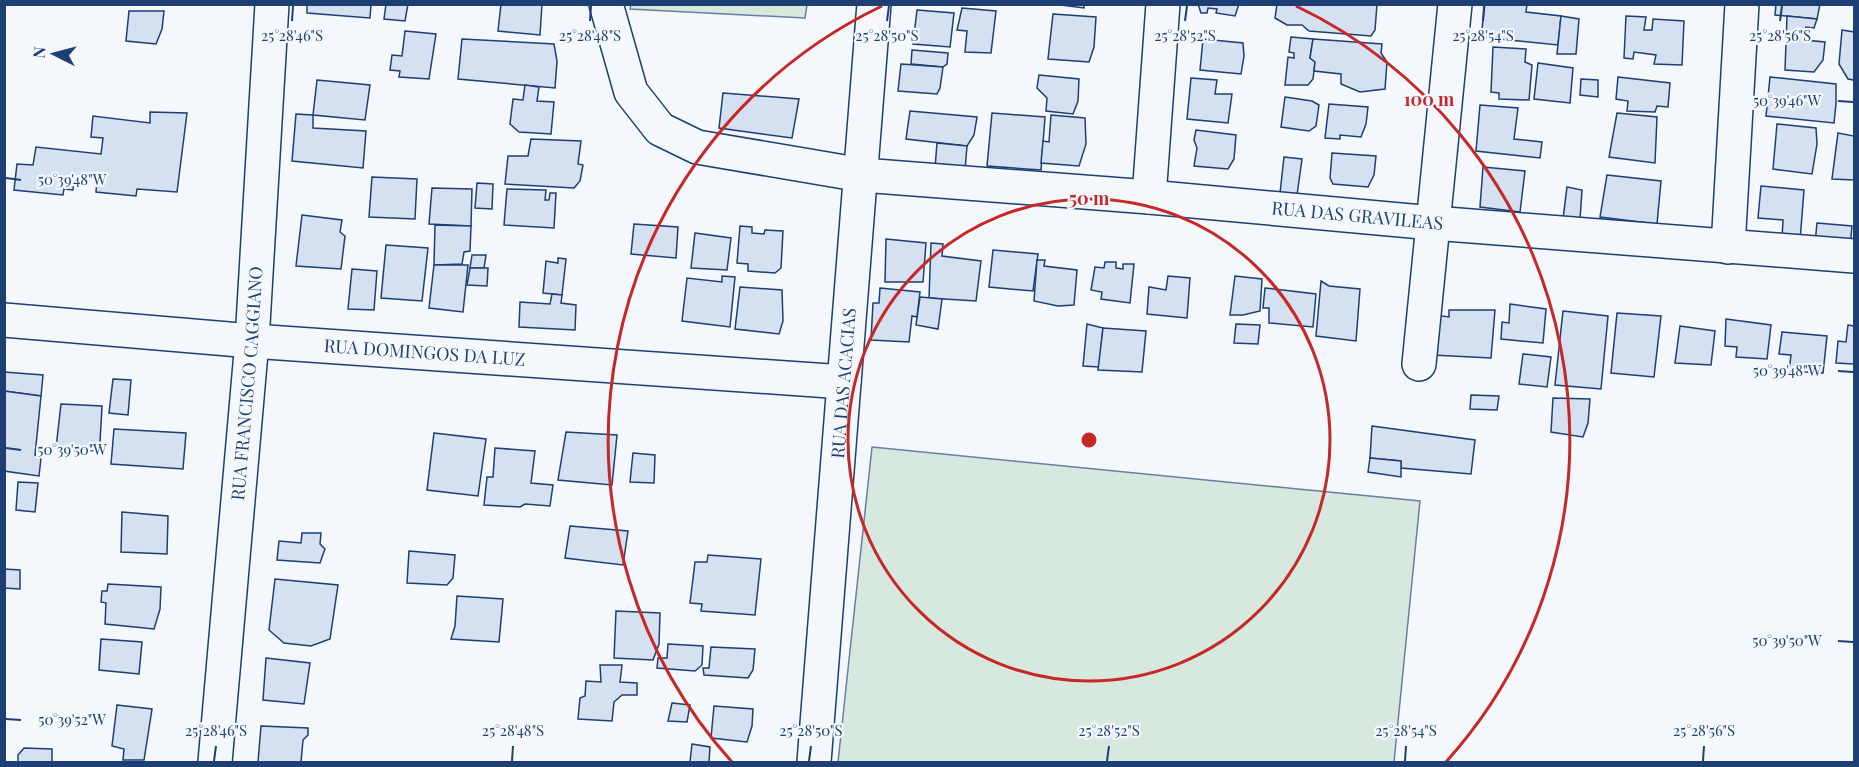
<svg xmlns="http://www.w3.org/2000/svg" width="1859" height="767" viewBox="0 0 1859 767" font-family="'Playfair Display',serif">
	<rect width="100%" height="100%" fill="#f4f7fb"/>
	<g fill="#d7e8df" stroke="#687fa3" stroke-width="1.5">
		<path d="M 631,4 L 807,4 L 807,5 L 805,18 L 630,9 Z"/>
		<path d="M 872,447 L 1420,501 L 1394,762 L 838,762 Z"/>
	</g>
	<g fill="#d5e0f0" stroke="#1d3f73" stroke-width="1.5">
		<path d="M 307,4 L 371,4 L 370,18 L 307,13 Z"/>
		<path d="M 386,4 L 408,4 L 405,21 L 384,19 Z"/>
		<path d="M 501,4 L 542,4 L 540,35 L 498,31 Z"/>
		<path d="M 1052,4 L 1084,4 L 1084,8 Z"/>
		<path d="M 1198,4 L 1239,4 L 1235,16 L 1216,13 L 1217,9 L 1208,8 L 1207,13 L 1201,13 Z"/>
		<path d="M 1277,4 L 1377,4 L 1375,30 L 1371,36 L 1309,31 L 1302,25 L 1287,25 L 1275,18 Z"/>
		<path d="M 1485,4 L 1527,4 L 1526,12 L 1561,16 L 1558,45 L 1481,37 Z"/>
		<path d="M 1776,4 L 1820,4 L 1817,19 L 1775,15 Z"/>
		<path d="M 962,8 L 996,11 L 991,53 L 965,52 L 967,31 L 957,30 Z"/>
		<path d="M 917,10 L 954,13 L 950,47 L 913,44 Z"/>
		<path d="M 129,11 L 164,11 L 162,29 L 156,44 L 126,41 Z"/>
		<path d="M 1053,14 L 1096,17 L 1094,47 L 1089,62 L 1048,59 Z"/>
		<path d="M 1561,16 L 1579,19 L 1576,54 L 1557,54 Z"/>
		<path d="M 1626,16 L 1646,17 L 1644,30 L 1652,30 L 1653,19 L 1684,21 L 1682,65 L 1654,64 L 1656,55 L 1634,52 L 1633,59 L 1624,58 Z"/>
		<path d="M 1787,16 L 1817,19 L 1814,28 L 1806,27 L 1804,40 L 1825,42 L 1823,60 L 1814,72 L 1785,70 Z"/>
		<path d="M 1842,30 L 1854,32 L 1854,80 L 1848,79 L 1839,64 Z"/>
		<path d="M 405,31 L 436,34 L 429,79 L 399,77 L 400,71 L 390,70 L 392,55 L 402,56 Z"/>
		<path d="M 1291,37 L 1313,39 L 1310,58 L 1315,62 L 1313,79 L 1308,85 L 1285,85 L 1288,57 L 1294,58 L 1294,53 L 1289,52 Z"/>
		<path d="M 462,39 L 554,44 L 557,61 L 555,88 L 458,79 Z"/>
		<path d="M 1203,39 L 1243,43 L 1244,56 L 1241,74 L 1200,70 Z"/>
		<path d="M 1313,39 L 1382,44 L 1381,53 L 1387,62 L 1385,89 L 1360,92 L 1341,84 L 1341,74 L 1314,71 L 1315,62 L 1310,58 Z"/>
		<path d="M 1493,47 L 1526,49 L 1525,62 L 1532,65 L 1529,100 L 1499,99 L 1499,93 L 1491,92 Z"/>
		<path d="M 912,50 L 948,53 L 947,64 L 943,67 L 911,64 Z"/>
		<path d="M 1538,63 L 1573,68 L 1570,103 L 1534,99 Z"/>
		<path d="M 901,64 L 943,67 L 940,88 L 937,94 L 898,91 Z"/>
		<path d="M 1039,75 L 1079,79 L 1078,101 L 1073,114 L 1046,111 L 1047,98 L 1037,88 Z"/>
		<path d="M 1618,77 L 1670,83 L 1668,107 L 1657,106 L 1655,112 L 1627,111 L 1628,101 L 1616,99 Z"/>
		<path d="M 1770,77 L 1836,84 L 1836,104 L 1834,123 L 1766,116 Z"/>
		<path d="M 1191,78 L 1217,80 L 1215,94 L 1232,94 L 1228,123 L 1187,119 Z"/>
		<path d="M 1581,79 L 1598,80 L 1598,97 L 1580,95 Z"/>
		<path d="M 317,80 L 370,85 L 365,120 L 313,115 Z"/>
		<path d="M 525,85 L 539,87 L 537,101 L 554,102 L 551,134 L 519,132 L 510,124 L 513,99 L 523,100 Z"/>
		<path d="M 723,93 L 799,99 L 792,138 L 719,128 Z"/>
		<path d="M 1285,97 L 1312,101 L 1319,105 L 1316,126 L 1309,131 L 1281,127 Z"/>
		<path d="M 1329,104 L 1368,107 L 1366,124 L 1361,137 L 1340,135 L 1340,139 L 1325,138 Z"/>
		<path d="M 1480,105 L 1518,108 L 1514,139 L 1542,142 L 1540,158 L 1476,151 Z"/>
		<path d="M 910,111 L 977,117 L 974,135 L 967,146 L 906,139 Z"/>
		<path d="M 150,112 L 187,113 L 177,192 L 137,189 L 136,196 L 96,192 L 97,179 L 74,178 L 73,190 L 64,189 L 63,195 L 14,190 L 17,164 L 33,165 L 36,147 L 101,154 L 103,138 L 91,137 L 93,116 L 150,123 Z"/>
		<path d="M 992,113 L 1045,117 L 1041,170 L 987,166 Z"/>
		<path d="M 1617,113 L 1657,117 L 1655,163 L 1609,157 Z"/>
		<path d="M 296,114 L 313,115 L 313,128 L 366,131 L 363,168 L 292,161 Z"/>
		<path d="M 1051,115 L 1085,118 L 1086,144 L 1079,166 L 1041,163 L 1043,141 L 1049,142 Z"/>
		<path d="M 1777,124 L 1816,128 L 1817,144 L 1812,174 L 1773,169 Z"/>
		<path d="M 1196,130 L 1236,135 L 1234,159 L 1228,169 L 1194,166 L 1197,148 L 1194,140 Z"/>
		<path d="M 1838,133 L 1854,136 L 1854,180 L 1832,179 Z"/>
		<path d="M 531,139 L 581,141 L 578,164 L 583,165 L 580,181 L 574,188 L 505,184 L 508,156 L 528,156 Z"/>
		<path d="M 937,143 L 967,146 L 965,170 L 935,168 Z"/>
		<path d="M 1332,153 L 1376,156 L 1374,175 L 1368,187 L 1333,184 L 1330,178 Z"/>
		<path d="M 1284,157 L 1302,159 L 1297,195 L 1280,193 Z"/>
		<path d="M 1483,167 L 1525,171 L 1520,212 L 1480,207 Z"/>
		<path d="M 1607,175 L 1661,181 L 1657,224 L 1600,217 Z"/>
		<path d="M 372,177 L 417,179 L 415,219 L 369,217 Z"/>
		<path d="M 477,183 L 493,184 L 492,209 L 475,208 Z"/>
		<path d="M 1761,186 L 1804,190 L 1800,241 L 1782,239 L 1783,220 L 1758,218 Z"/>
		<path d="M 1567,187 L 1582,190 L 1580,219 L 1563,219 Z"/>
		<path d="M 432,188 L 472,189 L 471,226 L 429,224 Z"/>
		<path d="M 507,189 L 546,190 L 545,200 L 549,200 L 550,193 L 556,193 L 554,228 L 504,225 Z"/>
		<path d="M 302,215 L 342,220 L 340,232 L 345,236 L 341,269 L 296,266 Z"/>
		<path d="M 1817,223 L 1852,226 L 1850,247 L 1815,243 Z"/>
		<path d="M 634,224 L 678,227 L 676,258 L 631,254 Z"/>
		<path d="M 435,225 L 471,226 L 470,251 L 464,252 L 462,264 L 434,265 Z"/>
		<path d="M 740,226 L 752,227 L 752,233 L 764,234 L 765,230 L 783,231 L 781,268 L 775,273 L 748,271 L 748,264 L 737,263 Z"/>
		<path d="M 695,233 L 731,238 L 727,270 L 691,268 Z"/>
		<path d="M 886,239 L 926,243 L 923,282 L 885,282 Z"/>
		<path d="M 931,243 L 943,244 L 942,256 L 981,261 L 976,301 L 929,298 Z"/>
		<path d="M 386,245 L 428,248 L 422,301 L 381,298 Z"/>
		<path d="M 993,250 L 1038,254 L 1033,291 L 989,287 Z"/>
		<path d="M 472,255 L 486,255 L 484,268 L 470,268 Z"/>
		<path d="M 558,258 L 566,259 L 562,295 L 543,293 L 546,261 L 558,263 Z"/>
		<path d="M 1037,260 L 1045,260 L 1044,266 L 1077,270 L 1074,305 L 1058,306 L 1034,301 Z"/>
		<path d="M 1105,262 L 1116,262 L 1116,268 L 1123,269 L 1123,264 L 1134,264 L 1130,303 L 1101,299 L 1102,292 L 1091,290 L 1095,267 L 1104,268 Z"/>
		<path d="M 434,265 L 468,265 L 463,312 L 429,308 Z"/>
		<path d="M 470,268 L 488,268 L 487,286 L 467,285 Z"/>
		<path d="M 352,269 L 377,271 L 374,310 L 348,309 Z"/>
		<path d="M 722,276 L 735,277 L 730,327 L 682,321 L 687,278 L 722,282 Z"/>
		<path d="M 1168,276 L 1190,278 L 1187,318 L 1147,314 L 1149,287 L 1166,290 Z"/>
		<path d="M 1235,276 L 1262,279 L 1260,311 L 1243,315 L 1230,315 Z"/>
		<path d="M 1321,281 L 1329,286 L 1360,289 L 1356,341 L 1316,336 Z"/>
		<path d="M 740,287 L 782,290 L 783,321 L 779,334 L 735,329 Z"/>
		<path d="M 880,288 L 920,292 L 917,317 L 912,316 L 909,342 L 871,340 L 873,303 L 879,303 Z"/>
		<path d="M 1265,288 L 1316,294 L 1313,327 L 1269,323 L 1269,308 L 1263,308 Z"/>
		<path d="M 552,294 L 562,295 L 561,303 L 576,305 L 575,330 L 519,327 L 520,302 L 550,304 Z"/>
		<path d="M 920,297 L 942,299 L 938,329 L 916,325 Z"/>
		<path d="M 1510,304 L 1546,309 L 1543,343 L 1501,339 L 1502,322 L 1509,323 Z"/>
		<path d="M 1449,310 L 1495,310 L 1491,358 L 1432,355 L 1435,315 L 1449,317 Z"/>
		<path d="M 1563,311 L 1608,316 L 1601,389 L 1555,385 Z"/>
		<path d="M 1617,313 L 1661,316 L 1654,377 L 1611,373 Z"/>
		<path d="M 1726,319 L 1771,325 L 1767,359 L 1736,357 L 1737,347 L 1725,346 Z"/>
		<path d="M 1087,324 L 1103,328 L 1099,367 L 1083,366 Z"/>
		<path d="M 1236,324 L 1260,325 L 1258,344 L 1234,343 Z"/>
		<path d="M 1848,325 L 1854,326 L 1854,364 L 1836,363 L 1838,341 L 1846,342 Z"/>
		<path d="M 1680,326 L 1715,331 L 1711,365 L 1675,363 Z"/>
		<path d="M 1103,328 L 1146,331 L 1142,372 L 1098,370 Z"/>
		<path d="M 1782,332 L 1827,336 L 1823,373 L 1789,371 L 1791,355 L 1779,354 Z"/>
		<path d="M 1523,354 L 1551,357 L 1547,387 L 1519,384 Z"/>
		<path d="M 4,372 L 43,375 L 41,396 L 4,391 Z"/>
		<path d="M 113,379 L 131,380 L 128,415 L 109,413 Z"/>
		<path d="M 4,391 L 41,396 L 35,455 L 41,458 L 39,476 L 4,471 Z"/>
		<path d="M 1471,395 L 1499,396 L 1497,410 L 1470,409 Z"/>
		<path d="M 1553,398 L 1590,399 L 1588,423 L 1583,437 L 1551,432 Z"/>
		<path d="M 61,404 L 102,406 L 100,442 L 96,451 L 56,448 Z"/>
		<path d="M 1372,426 L 1475,440 L 1471,474 L 1401,468 L 1401,461 L 1370,458 Z"/>
		<path d="M 114,429 L 186,433 L 183,469 L 111,464 Z"/>
		<path d="M 566,432 L 617,435 L 612,485 L 558,480 Z"/>
		<path d="M 434,433 L 486,439 L 478,496 L 427,490 Z"/>
		<path d="M 495,448 L 535,451 L 531,483 L 553,485 L 550,506 L 525,504 L 520,507 L 484,505 L 487,477 L 493,477 Z"/>
		<path d="M 633,453 L 655,455 L 654,483 L 630,482 Z"/>
		<path d="M 1370,458 L 1401,461 L 1401,477 L 1368,472 Z"/>
		<path d="M 18,482 L 38,483 L 35,512 L 16,510 Z"/>
		<path d="M 122,512 L 168,516 L 167,554 L 121,552 Z"/>
		<path d="M 570,526 L 628,531 L 623,565 L 565,558 Z"/>
		<path d="M 302,533 L 321,533 L 320,544 L 325,549 L 320,563 L 277,560 L 279,541 L 301,543 Z"/>
		<path d="M 409,551 L 455,555 L 453,578 L 447,585 L 407,583 Z"/>
		<path d="M 708,555 L 761,559 L 755,615 L 701,611 L 702,604 L 690,603 L 695,562 L 707,562 Z"/>
		<path d="M 4,569 L 20,570 L 20,589 L 4,588 Z"/>
		<path d="M 275,579 L 338,585 L 330,639 L 311,646 L 284,643 L 269,630 Z"/>
		<path d="M 108,584 L 161,587 L 160,609 L 154,629 L 105,624 L 106,603 L 101,602 L 102,591 L 107,591 Z"/>
		<path d="M 457,596 L 503,599 L 499,642 L 451,639 L 455,626 Z"/>
		<path d="M 616,611 L 660,613 L 659,644 L 653,660 L 614,658 Z"/>
		<path d="M 101,639 L 142,642 L 139,674 L 99,670 Z"/>
		<path d="M 668,644 L 703,646 L 702,665 L 695,671 L 657,668 L 658,658 L 667,658 Z"/>
		<path d="M 711,647 L 755,649 L 753,670 L 748,678 L 704,675 L 703,668 L 709,668 Z"/>
		<path d="M 266,658 L 310,663 L 304,704 L 263,700 Z"/>
		<path d="M 600,665 L 622,665 L 620,682 L 637,683 L 637,695 L 622,695 L 614,702 L 612,721 L 578,719 L 580,698 L 585,696 L 586,681 L 601,682 Z"/>
		<path d="M 672,703 L 690,705 L 687,722 L 668,721 Z"/>
		<path d="M 117,705 L 152,709 L 144,760 L 123,760 L 124,749 L 112,746 Z"/>
		<path d="M 714,706 L 753,709 L 752,726 L 747,742 L 711,738 Z"/>
		<path d="M 261,726 L 308,728 L 308,735 L 303,740 L 301,762 L 258,762 Z"/>
		<path d="M 692,744 L 710,747 L 709,762 L 690,762 Z"/>
		<path d="M 24,748 L 52,749 L 52,762 L 18,762 L 18,755 Z"/>
	</g>
	<g fill="none" stroke-linecap="round" stroke-linejoin="round">
		<defs>
			<g id="minor">
				<path id="s1" d="M 606,4 L 631,92 L 660,129 L 697,147 L 862,175 L 1149,197 L 1433,223 L 1854,256"/>
				<path d="M 1149,197 L 1163,4"/>
				<path d="M 1728,247 L 1742,4"/>
				<path id="s2" d="M 4,320 L 252,341 L 844,382"/>
				<path d="M 1419,364 L 1455,4"/>
				<path id="s3" d="M 215,762 L 252,341 L 272,4"/>
				<path id="s4" d="M 814,762 L 874,4"/>
			</g>
		</defs>
		<use href="#minor" stroke="#1d3f73" stroke-width="36"/>
		<use href="#minor" stroke="#f4f7fb" stroke-width="33"/>
	</g>
	<path fill="none" stroke="#1d3f73" stroke-width="2" d="M 292,21 L 293,6M 590,21 L 591,6M 887,21 L 889,6M 1185,21 L 1187,6M 1483,21 L 1484,6M 1780,21 L 1782,6M 1838,101 L 1853,102M 6,178 L 21,180M 1838,371 L 1853,372M 6,448 L 21,450M 1838,641 L 1853,642M 6,719 L 21,720M 214,761 L 216,746M 512,761 L 513,746M 809,761 L 811,746M 1107,761 L 1109,746M 1405,761 L 1406,746M 1703,761 L 1704,746"/>
	<g fill="none" stroke="#c62828" stroke-width="3">
		<circle cx="1089" cy="440" r="241"/>
		<path d="M732 762A481 481 0 0 1 882 6M1296 6A481 481 0 0 1 1446 762"/>
	</g>
	<g text-anchor="middle" stroke-width="4.5" stroke-linejoin="round" paint-order="stroke">
		<g font-size="18" fill="#1d3f73" stroke="#f4f7fb">
			<text dy="6" stroke="none"><textPath href="#s1" startOffset="844">RUA DAS GRAVILEAS</textPath></text>
			<text dy="6" stroke="none"><textPath href="#s2" startOffset="422">RUA DOMINGOS DA LUZ</textPath></text>
			<text dy="6" stroke="none"><textPath href="#s4" startOffset="380">RUA DAS ACACIAS</textPath></text>
			<text dy="6" stroke="none"><textPath href="#s3" startOffset="380">RUA FRANCISCO CAGGIANO</textPath></text>
		</g>
	</g>
	<g font-size="15" text-anchor="middle" fill="#1d3f73" stroke="#f4f7fb" stroke-width="4.5" stroke-linejoin="round" paint-order="stroke">
		<text x="292" y="41">25°28'46"S</text>
		<text x="590" y="41">25°28'48"S</text>
		<text x="887" y="41">25°28'50"S</text>
		<text x="1185" y="41">25°28'52"S</text>
		<text x="1483" y="41">25°28'54"S</text>
		<text x="1780" y="41">25°28'56"S</text>
		<text x="1787" y="106">50°39'46"W</text>
		<text x="72" y="185">50°39'48"W</text>
		<text x="1787" y="376">50°39'48"W</text>
		<text x="72" y="455">50°39'50"W</text>
		<text x="1787" y="646">50°39'50"W</text>
		<text x="72" y="725">50°39'52"W</text>
		<text x="216" y="736">25°28'46"S</text>
		<text x="513" y="736">25°28'48"S</text>
		<text x="811" y="736">25°28'50"S</text>
		<text x="1109" y="736">25°28'52"S</text>
		<text x="1406" y="736">25°28'54"S</text>
		<text x="1704" y="736">25°28'56"S</text>
	</g>
	<circle cx="1089" cy="440" r="9" fill="#c62828" stroke="#f4f7fb" stroke-width="3"/>
	<g font-size="18" text-anchor="middle" font-weight="bold" fill="#c62828" stroke="#f4f7fb" stroke-width="4.5" stroke-linejoin="round" paint-order="stroke">
		<text x="1429" y="106">100 m</text>
		<text x="1089" y="205">50 m</text>
	</g>
	<rect width="1859" height="767" fill="none" stroke="#1d3f73" stroke-width="12"/>
	<g transform="translate(54 54) rotate(276)" stroke="#f4f7fb" stroke-width="4.5" paint-order="stroke">
	<path d="M0-4.5L10 22L0 15L-10 22Z" fill="#1d3f73"/>
	<text y="-9" font-size="16" font-weight="bold" text-anchor="middle" fill="#1d3f73">N</text>
	</g>
</svg>
